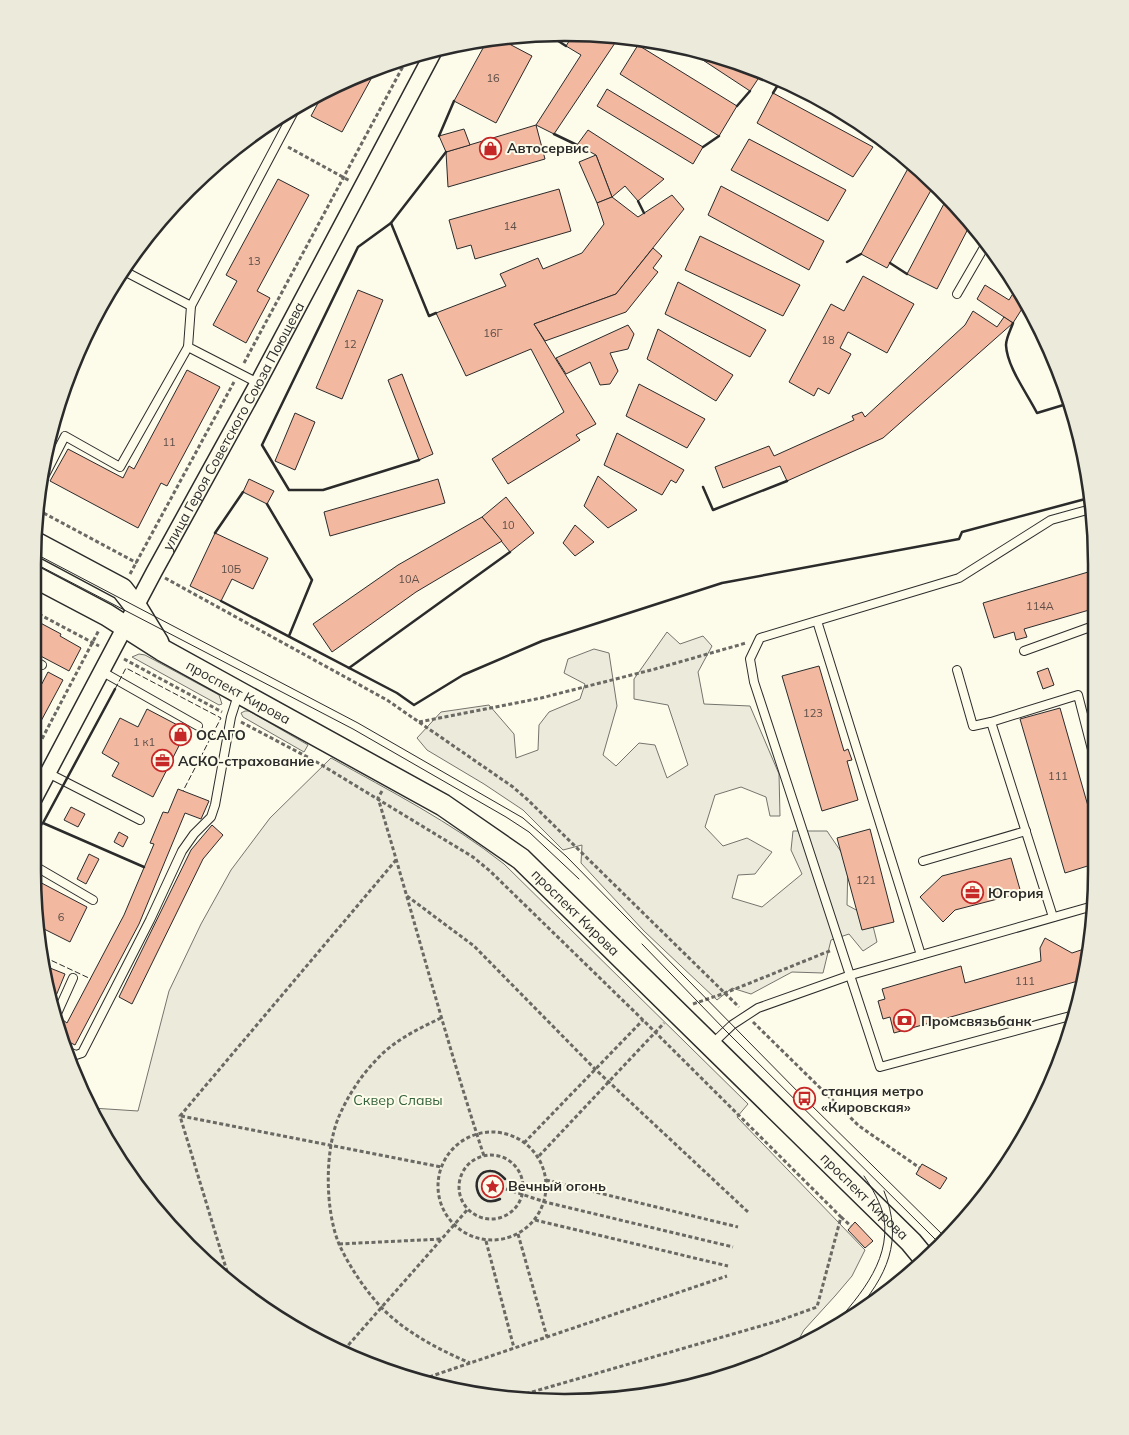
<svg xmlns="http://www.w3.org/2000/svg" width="1129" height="1435" viewBox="0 0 1129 1435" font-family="Mulish,sans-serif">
	<rect width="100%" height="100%" fill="#fdfbea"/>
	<g fill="#ecebdb" stroke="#74746e">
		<path d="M 667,632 L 680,644 L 703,636 L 712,646 L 698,672 L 704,704 L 750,706 L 779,774 L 780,816 L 770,816 L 766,797 L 741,787 L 715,795 L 705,827 L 723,846 L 747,838 L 772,852 L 755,874 L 738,875 L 732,898 L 762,907 L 802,874 L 791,850 L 793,831 L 827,831 L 848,862 L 847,905 L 871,918 L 877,942 L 863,951 L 849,934 L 831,940 L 823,973 L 792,972 L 751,994 L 732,988 L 717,1000 L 644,931 L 581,863 L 582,845 L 563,850 L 523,810 L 484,784 L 427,750 L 417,738 L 441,712 L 489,705 L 514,734 L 516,758 L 538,750 L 539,725 L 549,712 L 580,699 L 585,684 L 564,673 L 568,659 L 594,649 L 609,653 L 617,706 L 603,755 L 616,766 L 639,743 L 655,745 L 667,778 L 688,765 L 668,705 L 634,699 L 634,679 Z"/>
		<path d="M 139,654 L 145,655 L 219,695 L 222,704 L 219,705 L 132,657 Z"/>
		<path d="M 245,711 L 249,711 L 308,745 L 304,752 L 243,717 L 241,713 Z"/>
		<path d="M 331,758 C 390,791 451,822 504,864 L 748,1104 L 737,1117 L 865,1250 L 852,1276 L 835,1296 L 804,1330 L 795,1346 L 702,1384 L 564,1402 L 427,1384 L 298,1331 L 188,1246 L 104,1136 L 92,1108 L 138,1111 L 169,991 L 201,924 L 231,870 L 270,818 Z"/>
	</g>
	<g fill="#f2b8a0" stroke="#2b2b2b">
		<path d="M 575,34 L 577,36 L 579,34 L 600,34 L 619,37 L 554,134 L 536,125 L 581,55 L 566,46 L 573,35 Z"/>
		<path d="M 496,37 L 532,56 L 496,123 L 454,101 L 488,39 Z"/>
		<path d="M 638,45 L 737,106 L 719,136 L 620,74 Z"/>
		<path d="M 683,47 L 702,51 L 762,73 L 750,91 Z"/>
		<path d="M 377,68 L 342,132 L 311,116 L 324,92 Z"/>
		<path d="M 607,89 L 703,147 L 693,164 L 597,106 Z"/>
		<path d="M 773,93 L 873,147 L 853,177 L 757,123 Z"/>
		<path d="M 536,125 L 545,159 L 448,187 L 446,152 Z"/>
		<path d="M 464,129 L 470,145 L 446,152 L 439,136 Z"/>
		<path d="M 588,130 L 664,179 L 638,201 L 625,186 L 612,197 L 596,155 L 577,145 Z"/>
		<path d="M 749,139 L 846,190 L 828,221 L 731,170 Z"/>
		<path d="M 596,155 L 612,197 L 597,203 L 579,162 Z"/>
		<path d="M 911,163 L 934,185 L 887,268 L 861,254 Z"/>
		<path d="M 278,179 L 309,195 L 257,291 L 270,298 L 246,343 L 213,325 L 237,281 L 226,275 Z"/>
		<path d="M 721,186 L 824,241 L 809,270 L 708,215 Z"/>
		<path d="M 559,189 L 571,231 L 475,259 L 471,245 L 457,249 L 449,220 Z"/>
		<path d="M 672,195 L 684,209 L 616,294 L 534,324 L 596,424 L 576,435 L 580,440 L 508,484 L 492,459 L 564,412 L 531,349 L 466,376 L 436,313 L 506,286 L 500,274 L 538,258 L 543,269 L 582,253 L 604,224 L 597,203 L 612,197 L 638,217 Z"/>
		<path d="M 947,198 L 965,214 L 971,223 L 937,289 L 907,274 Z"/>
		<path d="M 700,236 L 800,285 L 783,316 L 685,270 Z"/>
		<path d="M 653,248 L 662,256 L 653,268 L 658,272 L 626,312 L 545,341 L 534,324 L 616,294 Z"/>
		<path d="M 863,276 L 914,304 L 887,353 L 848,332 L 840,348 L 851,354 L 829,394 L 818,388 L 814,396 L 789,382 L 831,304 L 844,311 Z"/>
		<path d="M 678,282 L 766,330 L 750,357 L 665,314 Z"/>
		<path d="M 985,285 L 1009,300 L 1017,287 L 1027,301 L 1013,323 L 977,299 Z"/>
		<path d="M 358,290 L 383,300 L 342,399 L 316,388 Z"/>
		<path d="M 973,311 L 997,327 L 1004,317 L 1013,323 L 883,438 L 787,481 L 780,466 L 723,488 L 715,467 L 769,446 L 774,456 L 854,420 L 852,416 L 862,412 L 865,417 L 965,325 Z"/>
		<path d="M 628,325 L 634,334 L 628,349 L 610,353 L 618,371 L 610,384 L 600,385 L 590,362 L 566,374 L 556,358 Z"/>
		<path d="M 658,329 L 733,375 L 716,401 L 647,359 Z"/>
		<path d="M 187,370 L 220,387 L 167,486 L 161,483 L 138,528 L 50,481 L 68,449 L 123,478 L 129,466 L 134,469 Z"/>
		<path d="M 402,374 L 433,454 L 419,460 L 388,380 Z"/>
		<path d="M 639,384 L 705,419 L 687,448 L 626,416 Z"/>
		<path d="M 295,413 L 315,422 L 295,470 L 275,461 Z"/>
		<path d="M 617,433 L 684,470 L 676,483 L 671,480 L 662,495 L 604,465 Z"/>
		<path d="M 598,476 L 637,510 L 608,528 L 584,506 Z"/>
		<path d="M 249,479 L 274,491 L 267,504 L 243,492 Z"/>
		<path d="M 438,479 L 445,503 L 330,536 L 324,512 Z"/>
		<path d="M 506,497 L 534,533 L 510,552 L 482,517 Z"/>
		<path d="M 482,517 L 502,541 L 416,592 L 332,652 L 313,624 L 398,565 Z"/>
		<path d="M 575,525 L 594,542 L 575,556 L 563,543 Z"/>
		<path d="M 215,533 L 268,558 L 253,589 L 232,579 L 221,601 L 190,586 Z"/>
		<path d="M 1095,570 L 1096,608 L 1024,629 L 1027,637 L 1016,640 L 1014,632 L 994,638 L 983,603 Z"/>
		<path d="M 33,619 L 61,634 L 60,636 L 81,648 L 69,671 L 33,652 L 38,639 L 33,637 Z"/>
		<path d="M 819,666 L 844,751 L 848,749 L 852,760 L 847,761 L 858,800 L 822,811 L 782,676 Z"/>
		<path d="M 1048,668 L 1054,685 L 1043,689 L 1037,672 Z"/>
		<path d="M 48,672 L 63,680 L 33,736 L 33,711 L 35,712 L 41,701 L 35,697 Z"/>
		<path d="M 1060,708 L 1096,834 L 1096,871 L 1094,864 L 1065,873 L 1020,719 Z"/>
		<path d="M 147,709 L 187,730 L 153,797 L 112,776 L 119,763 L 102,753 L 120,718 L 138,727 Z"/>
		<path d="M 178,789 L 209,801 L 201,819 L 185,813 L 139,924 L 75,1045 L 63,1039 L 59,1028 L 63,1020 L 67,1023 L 124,915 L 154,844 L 150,843 L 163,812 L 168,813 Z"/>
		<path d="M 71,807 L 85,814 L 78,827 L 64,820 Z"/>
		<path d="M 212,825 L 223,835 L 203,859 L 132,1004 L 119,997 L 191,850 Z"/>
		<path d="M 870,829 L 894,922 L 862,930 L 837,838 Z"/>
		<path d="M 119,832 L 128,837 L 123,847 L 114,842 Z"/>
		<path d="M 89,854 L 99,859 L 86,884 L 77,879 Z"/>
		<path d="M 1011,858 L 1021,893 L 955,910 L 943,922 L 920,897 L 942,876 Z"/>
		<path d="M 34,879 L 87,907 L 70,942 L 40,927 Z"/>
		<path d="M 1089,926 L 1091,927 L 1085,979 L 894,1033 L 890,1017 L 883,1019 L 878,1001 L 885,999 L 882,989 L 961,966 L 965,983 L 1041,961 L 1040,948 L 1045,938 L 1072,953 L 1084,949 L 1084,936 Z"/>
		<path d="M 50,968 L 65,974 L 51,1008 L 46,976 Z"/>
		<path d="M 922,1164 L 947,1178 L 940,1189 L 916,1174 Z"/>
		<path d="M 855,1222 L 873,1241 L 865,1248 L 848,1230 Z"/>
	</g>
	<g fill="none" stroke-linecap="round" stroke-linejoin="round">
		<defs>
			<g id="lane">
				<path d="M 124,271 L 191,306"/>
				<path d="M 957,294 L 986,244"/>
				<path d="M 258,383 L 188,347 L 191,306 L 298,104"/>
				<path d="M 45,475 L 65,436 L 120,467 L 188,347"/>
				<path d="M 817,621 L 921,955"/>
				<path d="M 1024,651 L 1096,625"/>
				<path d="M 33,660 L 42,665"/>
				<path d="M 957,670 L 973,726 L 991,722"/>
				<path d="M 101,671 L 198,726"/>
				<path d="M 48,773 L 140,820"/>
				<path d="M 923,861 L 1026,831"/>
				<path d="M 33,865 L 93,900"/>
				<path d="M 1053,917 L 991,722 L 1078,695 L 1096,765"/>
				<path d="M 1074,1015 L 880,1067 L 754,682 L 750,659 L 760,638 L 959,578 L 1051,520 L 1091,509"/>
				<path d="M 55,1018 L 73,978"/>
				<path d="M 712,1044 L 732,1025 L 758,1008 L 851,975 L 1093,906"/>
				<path d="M 69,1052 L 76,1055 L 82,1053 L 150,920 L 182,851 L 194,834 L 211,817 L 215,805 L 231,717 L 238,695"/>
			</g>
			<g id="street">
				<path id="s1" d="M 33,801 L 154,572 L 258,383 L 434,51"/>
			</g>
			<g id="secondary">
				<path d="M 34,542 L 122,589 L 136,607 L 158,643"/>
				<path id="s2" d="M 33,576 L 107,615 L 162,650 L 443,805 L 521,859 L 911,1242 L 925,1259"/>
			</g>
		</defs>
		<use href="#lane" stroke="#2b2b2b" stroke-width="10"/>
		<use href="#street" stroke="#2b2b2b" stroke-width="18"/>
		<use href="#secondary" stroke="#2b2b2b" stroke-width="24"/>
		<g stroke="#6a6964" stroke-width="3" stroke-dasharray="4 2.5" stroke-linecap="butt">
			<path d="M 288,147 L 350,181"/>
			<path d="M 244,363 L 408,57"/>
			<path d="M 38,510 L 137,563"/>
			<path d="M 130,574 L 234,382"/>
			<path d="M 165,578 L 387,700 L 513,787 L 528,800 L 739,1007"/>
			<path d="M 33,611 L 99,646"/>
			<path d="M 124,659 L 222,712"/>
			<path d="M 241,722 L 315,761 L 473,857 L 490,871 L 643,1020 L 841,1217 L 817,1307 L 778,1321 L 518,1396"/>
			<path d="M 419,722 L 541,698 L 655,669 L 746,643"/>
			<path d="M 33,756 L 99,630"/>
			<path d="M 382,791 L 378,798 C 414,917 445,1038 484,1156"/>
			<path d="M 407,896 L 474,946 L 595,1069 L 748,1212"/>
			<path d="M 693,1004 L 725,993 L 832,950"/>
			<path d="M 441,1018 C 420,1028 397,1039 380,1056 C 363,1073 350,1092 340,1114 C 324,1149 325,1210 339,1244 C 349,1266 365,1290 381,1307 C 406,1333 438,1349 470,1363"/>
			<path d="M 753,1022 L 859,1126 L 920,1168"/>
			<path d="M 181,1116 L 441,1167"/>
			<circle cx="492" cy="1186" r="54"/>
			<path d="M 524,1143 L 643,1020"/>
			<circle cx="491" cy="1187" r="32"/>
			<path d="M 539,1156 L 664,1023"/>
			<path d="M 546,1180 L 738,1227"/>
			<path d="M 506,1189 L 545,1202 L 733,1247"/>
			<path d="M 841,1217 L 851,1226"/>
			<path d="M 535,1220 L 728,1266"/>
			<path d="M 518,1234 L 547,1337"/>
			<path d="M 486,1241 L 514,1348"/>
			<path d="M 339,1244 L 442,1239"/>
			<path d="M 229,1278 L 180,1116 L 396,860"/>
			<path d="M 344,1350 L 468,1209"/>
			<path d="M 417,1381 L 727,1276"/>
		</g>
		<use href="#lane" stroke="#fdfbea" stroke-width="8"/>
		<use href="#street" stroke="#fdfbea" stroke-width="15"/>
		<use href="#secondary" stroke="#fdfbea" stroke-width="21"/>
		<g stroke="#2b2b2b" stroke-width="1">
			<path d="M 34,553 L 358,723 L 523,818 L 566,856 L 805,1099 L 945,1237"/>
			<path d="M 34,563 L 353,729 L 506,817 L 529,832 L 579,879"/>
			<path d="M 642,944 L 726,1031 L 939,1243"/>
			<path d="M 854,1314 C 887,1276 904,1241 884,1191"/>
			<path d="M 827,1333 C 855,1301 891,1264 884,1218 C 881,1203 872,1188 864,1176"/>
		</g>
		<g stroke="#2b2b2b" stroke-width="1" stroke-dasharray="6 2.5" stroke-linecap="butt">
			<path d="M 115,689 L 126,668 L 221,718 L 183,791"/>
			<path d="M 33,843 L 43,823"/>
			<path d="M 44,957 L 91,979"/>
		</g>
		<g stroke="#2b2b2b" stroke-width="2.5">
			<path d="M 549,35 L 566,46"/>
			<path d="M 773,93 L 781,80"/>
			<path d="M 737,106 L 750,91"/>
			<path d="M 554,134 L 577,145"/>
			<path d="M 439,136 L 454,101"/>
			<path d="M 703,147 L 719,136"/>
			<path d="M 638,201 L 644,213"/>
			<path d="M 391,223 L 429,316 L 436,313"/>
			<path d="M 847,262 L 861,254"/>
			<path d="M 890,263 L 907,274"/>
			<path d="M 1013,323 C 1011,329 1006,338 1006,345 C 1007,367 1027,393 1037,413 L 1070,403"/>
			<path d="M 65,383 L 107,305 L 102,302"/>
			<path d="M 419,460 L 323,490 L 289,490 L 262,445 L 358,247 L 391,223 L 446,152"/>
			<path d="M 703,487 L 713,510 L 787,481"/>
			<path d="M 267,504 L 312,580 L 289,636"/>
			<path d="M 215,533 L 243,492"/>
			<path d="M 221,601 L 397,693 L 414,705 L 463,675 L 542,641 L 722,583 L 959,539 L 962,532 L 1089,498"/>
			<path d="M 349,668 L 510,552"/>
			<path d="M 115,689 L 43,823 L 144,867"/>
			<path d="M 500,1199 C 474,1211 468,1170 491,1171 C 497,1171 501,1175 505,1179"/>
		</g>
	</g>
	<defs>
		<symbol id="shop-ring" viewBox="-11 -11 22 22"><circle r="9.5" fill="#fdfbea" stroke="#c62828" stroke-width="1.5"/><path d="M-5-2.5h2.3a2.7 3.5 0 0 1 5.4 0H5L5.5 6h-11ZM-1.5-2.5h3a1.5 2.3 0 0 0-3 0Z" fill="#c62828"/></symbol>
		<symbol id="office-ring" viewBox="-11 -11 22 22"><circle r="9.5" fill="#fdfbea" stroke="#c62828" stroke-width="1.5"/><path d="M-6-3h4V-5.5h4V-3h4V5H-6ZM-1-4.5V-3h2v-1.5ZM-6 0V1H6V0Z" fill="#c62828"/></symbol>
		<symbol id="bank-ring" viewBox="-11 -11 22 22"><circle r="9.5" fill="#fdfbea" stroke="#c62828" stroke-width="1.5"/><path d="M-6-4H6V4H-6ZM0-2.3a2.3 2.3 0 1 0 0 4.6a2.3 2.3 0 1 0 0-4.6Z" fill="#c62828"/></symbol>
		<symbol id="bus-ring" viewBox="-11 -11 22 22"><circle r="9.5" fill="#fdfbea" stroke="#c62828" stroke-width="1.5"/><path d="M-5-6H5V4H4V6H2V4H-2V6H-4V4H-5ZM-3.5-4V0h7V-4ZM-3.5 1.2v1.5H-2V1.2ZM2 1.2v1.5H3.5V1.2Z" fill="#c62828"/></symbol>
		<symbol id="sight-ring" viewBox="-11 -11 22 22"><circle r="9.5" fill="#fdfbea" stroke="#c62828" stroke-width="1.5"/><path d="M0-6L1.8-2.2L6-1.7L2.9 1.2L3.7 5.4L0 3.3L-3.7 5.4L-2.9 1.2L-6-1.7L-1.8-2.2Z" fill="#c62828"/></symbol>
	</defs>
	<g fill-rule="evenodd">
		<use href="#shop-ring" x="478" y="136" width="25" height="25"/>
		<use href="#shop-ring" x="168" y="722" width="25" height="25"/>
		<use href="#office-ring" x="150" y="748" width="25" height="25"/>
		<use href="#office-ring" x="960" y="880" width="25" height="25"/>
		<use href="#bank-ring" x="892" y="1008" width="25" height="25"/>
		<use href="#bus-ring" x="792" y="1086" width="25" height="25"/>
		<use href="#sight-ring" x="480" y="1174" width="25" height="25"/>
	</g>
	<g text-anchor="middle" stroke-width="4" stroke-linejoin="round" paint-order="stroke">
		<g font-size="11" fill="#5d4e48">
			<text x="493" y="82">16</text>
			<text x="510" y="230">14</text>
			<text x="254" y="265">13</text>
			<text x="493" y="337">16Г</text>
			<text x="828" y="344">18</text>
			<text x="350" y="348">12</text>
			<text x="169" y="446">11</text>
			<text x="508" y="529">10</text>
			<text x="231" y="573">10Б</text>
			<text x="409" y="583">10А</text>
			<text x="1040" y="610">114А</text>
			<text x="813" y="717">123</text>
			<text x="144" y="746">1 к1</text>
			<text x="1058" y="780">111</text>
			<text x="866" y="884">121</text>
			<text x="61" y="921">6</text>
			<text x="1025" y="985">111</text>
		</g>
		<g font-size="14" font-weight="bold" fill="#2b2b2b" stroke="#fdfbea" text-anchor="start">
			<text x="507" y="153">Автосервис</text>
			<text x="196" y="740">ОСАГО</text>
			<text x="178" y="766">АСКО-страхование</text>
			<text x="988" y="898">Югория</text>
			<text x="921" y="1026">Промсвязьбанк</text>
			<text x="821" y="1096">станция метро<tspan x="821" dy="16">«Кировская»</tspan></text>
			<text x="508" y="1191">Вечный огонь</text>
		</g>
		<g font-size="14" fill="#2b2b2b" stroke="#fdfbea">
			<text dy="5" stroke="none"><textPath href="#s1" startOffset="425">улица Героя Советского Союза Поющева</textPath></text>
			<text dy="5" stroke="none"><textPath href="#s2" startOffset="236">проспект Кирова</textPath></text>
			<text dy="5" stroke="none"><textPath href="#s2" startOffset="641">проспект Кирова</textPath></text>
			<text dy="5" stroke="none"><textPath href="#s2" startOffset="1046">проспект Кирова</textPath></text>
		</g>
		<g font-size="14" fill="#34623c" stroke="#fdfbea">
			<text x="398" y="1105">Сквер Славы</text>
		</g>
	</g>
	<path d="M0 0H1129V1435H0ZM564 41H565A523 523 0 0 1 1088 564V871A523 523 0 0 1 565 1394H564A523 523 0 0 1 41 871V564A523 523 0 0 1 564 41Z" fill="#eceadb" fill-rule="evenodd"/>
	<path fill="none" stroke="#2b2b2b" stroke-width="2.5" d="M564 41H565A523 523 0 0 1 1088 564V871A523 523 0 0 1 565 1394H564A523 523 0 0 1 41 871V564A523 523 0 0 1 564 41Z"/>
</svg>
